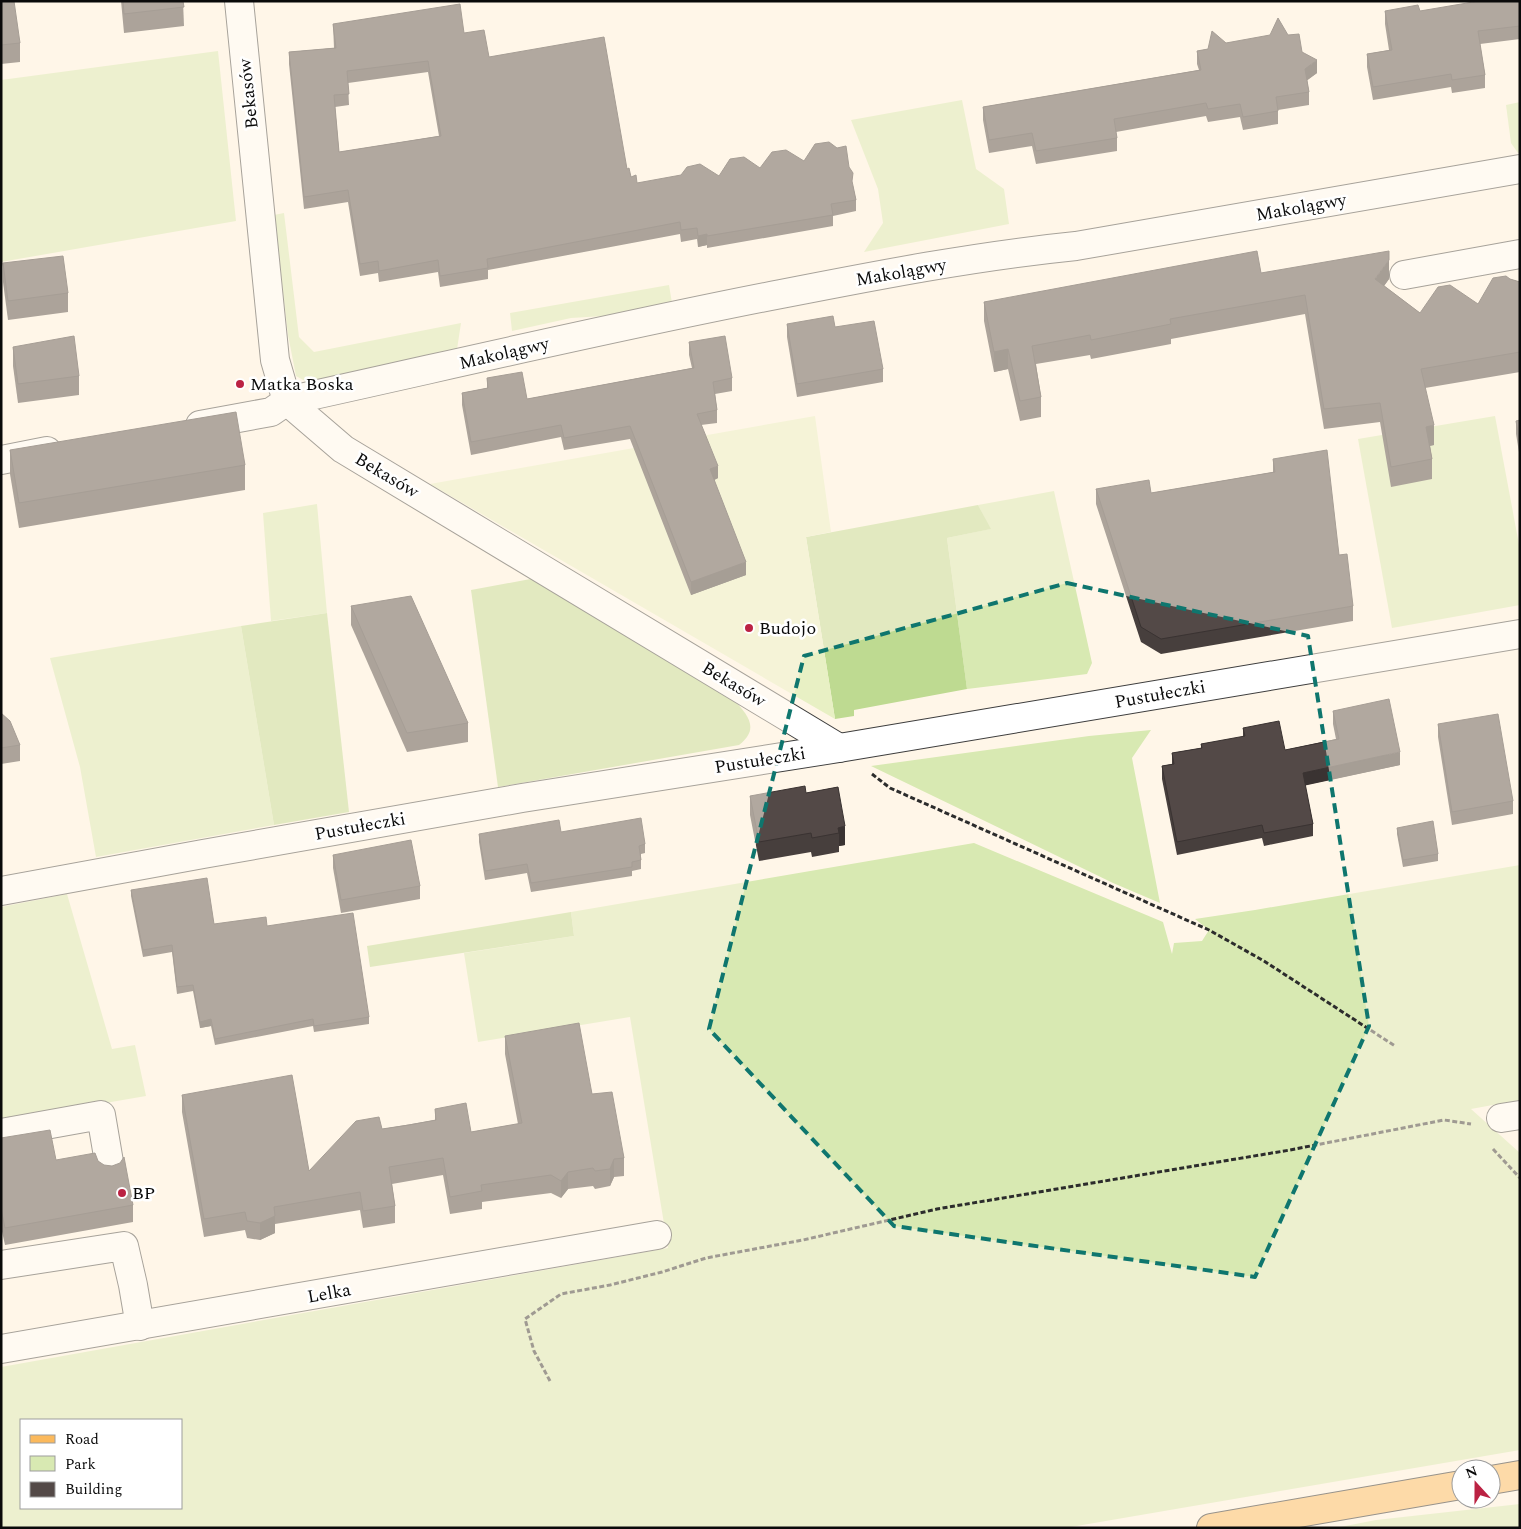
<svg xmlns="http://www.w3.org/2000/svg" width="1521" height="1529" viewBox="0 0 1521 1529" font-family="Spectral,serif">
	<rect width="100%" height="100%" fill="#fff6e8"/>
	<g fill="#d8e9b2" fill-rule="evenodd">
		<path d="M 218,51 L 236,221 L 1,262 L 1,80 Z"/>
		<path d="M 962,100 L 976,169 L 1004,189 L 1009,224 L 864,252 L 883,223 L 878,189 L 851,120 Z"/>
		<path d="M 1520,102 L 1520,152 L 1518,153 L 1511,143 L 1506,105 Z"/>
		<path d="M 284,213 L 299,337 L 314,352 L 461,323 L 456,356 L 314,386 L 296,376 L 288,335 L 274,215 Z"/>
		<path d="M 669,285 L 673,309 L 609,322 L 604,316 L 571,318 L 512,331 L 510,313 Z"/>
		<path d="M 1495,416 L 1520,550 L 1520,605 L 1392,628 L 1358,439 Z"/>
		<path d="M 1054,491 L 1092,663 L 1087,674 L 967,689 L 947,538 L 990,529 L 978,505 Z"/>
		<path d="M 317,504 L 327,613 L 271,621 L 263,513 Z"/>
		<path d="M 241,626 L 274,825 L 96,857 L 80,767 L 50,658 Z"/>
		<path d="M 1151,730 L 1132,758 L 1160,903 L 1113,883 L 871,766 L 1089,736 Z"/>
		<path d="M 974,843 L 1163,922 L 1172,954 L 1174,943 L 1202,941 L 1209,930 L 1195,919 L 1255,910 L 1520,865 L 1520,1100 L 1471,1109 L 1520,1153 L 1520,1450 L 1065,1528 L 1,1528 L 1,1367 L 668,1248 L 630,1017 L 478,1042 L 464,953 L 574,936 L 571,912 ZM 21,1420 L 181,1420 L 181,1508 L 21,1508 Z"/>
		<path d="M 67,894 L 112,1049 L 135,1045 L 146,1096 L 1,1121 L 1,907 Z"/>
		<path d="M 1520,1504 L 1520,1528 L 1335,1528 L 1376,1520 Z"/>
	</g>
	<g fill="#beda91">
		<path d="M 978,505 L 991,529 L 947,538 L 967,689 L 854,710 L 854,716 L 835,719 L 806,537 Z"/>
		<path d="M 541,577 L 734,700 C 748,715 760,729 739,745 L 498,787 L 471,590 Z"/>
		<path d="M 327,613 L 349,812 L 274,825 L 241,626 Z"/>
		<path d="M 571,912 L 574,936 L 370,967 L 367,946 Z"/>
	</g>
	<path fill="#e8f0c4" d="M 815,416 L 831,532 L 806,537 L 835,719 L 430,484 Z"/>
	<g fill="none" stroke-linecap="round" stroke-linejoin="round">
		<defs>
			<g id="minor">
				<path d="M 239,1 L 275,360 L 287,401 L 343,449 L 839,748"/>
				<path d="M 1404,275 L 1520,254"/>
				<path d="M 200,425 L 271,412 L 287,401 C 451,365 615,326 781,294 C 878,275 976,256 1076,246 L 1520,169"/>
				<path d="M 1,460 L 47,451"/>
				<path d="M 1,891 L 203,854 L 522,798 L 839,748 L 1520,634"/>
				<path d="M 1501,1118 L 1520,1115"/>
				<path d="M 1,1133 L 101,1115 L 110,1168"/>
				<path d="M 1,1265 L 124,1246 L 133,1285 L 140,1326"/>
				<path d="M 1,1349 L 657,1235"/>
			</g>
			<g id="major">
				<path d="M 1491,1480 L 1520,1475"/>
				<path d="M 1211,1528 L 1461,1485"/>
			</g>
		</defs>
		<use href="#minor" stroke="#3d3d3d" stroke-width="30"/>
		<use href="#major" stroke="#1b1b1b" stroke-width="30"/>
		<g stroke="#2c2c2c" stroke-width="3" stroke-dasharray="5 2.5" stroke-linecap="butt">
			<path d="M 872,774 L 890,788 L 1209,930 L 1264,961 L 1395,1046"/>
			<path d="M 1493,1149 L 1520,1178"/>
			<path d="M 550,1381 L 534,1351 L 525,1319 L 561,1294 L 610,1285 L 662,1272 L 706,1258 L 803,1240 L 937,1209 L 1290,1150 L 1444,1120 L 1471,1124"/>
		</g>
		<use href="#minor" stroke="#fff" stroke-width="28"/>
		<use href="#major" stroke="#fbb95c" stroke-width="28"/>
	</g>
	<g fill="#473f3d" fill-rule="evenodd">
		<path d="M 1,1 L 20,43 L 20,62 L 1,64 Z"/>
		<path d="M 121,1 L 183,1 L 184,26 L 124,33 Z"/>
		<path d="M 1520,1 L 1520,39 L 1480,44 L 1485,75 L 1485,88 L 1452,93 L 1451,87 L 1373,100 L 1367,67 L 1367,54 L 1389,50 L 1385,24 L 1385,11 L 1420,11 Z"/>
		<path d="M 333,24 L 464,33 L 489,57 L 627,169 L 631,177 L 637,183 L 719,176 L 760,168 L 804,161 L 853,186 L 856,200 L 856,211 L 833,216 L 833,226 L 707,248 L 707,245 L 698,247 L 697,239 L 681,242 L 680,234 L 488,270 L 488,279 L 440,287 L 438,272 L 379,282 L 378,273 L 360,276 L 348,202 L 304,209 L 289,64 L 289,52 L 334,48 ZM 428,72 L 439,136 L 339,152 L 335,107 L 349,105 L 348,83 Z"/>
		<path d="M 1288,35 L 1302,52 L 1317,73 L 1307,80 L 1309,92 L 1309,105 L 1278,110 L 1278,124 L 1243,130 L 1240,117 L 1208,122 L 1206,116 L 1116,132 L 1117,138 L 1117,151 L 1036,164 L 1032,146 L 989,153 L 983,120 L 983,107 L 1199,70 L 1197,64 L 1197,51 L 1208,49 L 1226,43 Z"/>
		<path d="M 3,263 L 68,293 L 68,312 L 8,320 L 3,282 Z"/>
		<path d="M 1261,273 L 1389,279 L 1384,286 L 1420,313 L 1478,304 L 1510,279 L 1520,282 L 1520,372 L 1425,388 L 1434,445 L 1430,446 L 1432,459 L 1432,479 L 1391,487 L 1380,422 L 1324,429 L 1305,314 L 1171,339 L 1171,344 L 1091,359 L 1090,355 L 1036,364 L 1041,397 L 1041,417 L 1020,421 L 1008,369 L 994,372 L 984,321 L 984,302 Z"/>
		<path d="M 787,324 L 835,327 L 883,369 L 883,382 L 797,397 L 787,337 Z"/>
		<path d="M 689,342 L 732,378 L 732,391 L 715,394 L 717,410 L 717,423 L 701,425 L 718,478 L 714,480 L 746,575 L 691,595 L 630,439 L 564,450 L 561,437 L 471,455 L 462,405 L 462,393 L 487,388 L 487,378 L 527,399 L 692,368 L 689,355 Z"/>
		<path d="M 13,347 L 79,376 L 79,395 L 18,403 L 13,366 Z"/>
		<path d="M 1520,420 L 1520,458 L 1516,434 L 1516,421 Z"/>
		<path d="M 10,450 L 245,465 L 245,490 L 19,528 L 10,474 Z"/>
		<path d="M 1273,459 L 1339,555 L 1353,606 L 1353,621 L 1161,654 L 1141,642 L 1096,504 L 1096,489 L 1151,493 L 1273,472 Z"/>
		<path d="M 351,606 L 468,723 L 468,742 L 407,752 L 351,625 Z"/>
		<path d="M 1333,711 L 1400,765 L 1305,785 L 1313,824 L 1313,836 L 1264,846 L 1262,838 L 1177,855 L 1162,779 L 1162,766 L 1172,764 L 1172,753 L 1201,748 L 1201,744 L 1243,737 L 1243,728 L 1285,750 L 1336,739 L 1333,724 Z"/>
		<path d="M 1,713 L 20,745 L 20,761 L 1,764 Z"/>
		<path d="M 1438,724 L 1513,801 L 1513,814 L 1452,825 L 1438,737 Z"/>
		<path d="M 838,787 L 845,845 L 839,846 L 839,852 L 812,857 L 811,852 L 759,861 L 750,815 L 750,796 L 806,793 Z"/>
		<path d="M 1397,828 L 1438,854 L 1438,861 L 1403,867 L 1397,834 Z"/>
		<path d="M 561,832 L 645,844 L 645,853 L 641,854 L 641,869 L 632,871 L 632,876 L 531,892 L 527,873 L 485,880 L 479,842 L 479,834 Z"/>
		<path d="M 333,855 L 420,886 L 420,899 L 341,913 L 333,868 Z"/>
		<path d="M 131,890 L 214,924 L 267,926 L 369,1017 L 369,1024 L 314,1032 L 313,1026 L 215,1045 L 211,1026 L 200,1028 L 193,991 L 177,994 L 172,952 L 143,957 L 131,896 Z"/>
		<path d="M 505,1036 L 592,1094 L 624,1158 L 624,1176 L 614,1177 L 610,1186 L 595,1189 L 593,1186 L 568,1189 L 561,1198 L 551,1193 L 482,1202 L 482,1209 L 450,1214 L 443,1175 L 392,1184 L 395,1206 L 395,1223 L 363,1228 L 360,1210 L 275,1224 L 275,1233 L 260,1240 L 247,1238 L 245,1230 L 204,1237 L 182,1112 L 182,1095 L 309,1171 L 382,1129 L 435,1120 L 435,1109 L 471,1132 L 518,1124 L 505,1054 Z"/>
		<path d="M 1,1138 L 56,1160 L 98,1161 L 133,1205 L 133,1222 L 5,1245 L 1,1227 Z"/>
	</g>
	<g fill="#3a3332">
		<path d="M 1317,60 L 1317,73 L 1305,82 L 1305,69 Z"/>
		<path d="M 707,234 L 707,245 L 698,247 L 698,236 Z"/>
		<path d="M 1389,260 L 1389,279 L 1375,298 L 1375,279 Z"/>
		<path d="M 1008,349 L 1008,369 L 994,372 L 994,352 Z"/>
		<path d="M 1434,425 L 1434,445 L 1426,446 L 1426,427 Z"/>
		<path d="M 718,466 L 718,478 L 710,482 L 710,469 Z"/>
		<path d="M 746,562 L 746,575 L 691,595 L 691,582 Z"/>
		<path d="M 1400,752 L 1400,765 L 1303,786 L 1303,773 Z"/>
		<path d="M 845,826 L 845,845 L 839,846 L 839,833 L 838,828 Z"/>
		<path d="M 211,1019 L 211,1026 L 200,1028 L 200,1022 Z"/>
		<path d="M 614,1159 L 614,1177 L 610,1186 L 610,1169 Z"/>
		<path d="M 568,1172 L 568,1189 L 561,1198 L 561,1181 Z"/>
		<path d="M 275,1216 L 275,1233 L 260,1240 L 260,1223 Z"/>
	</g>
	<g fill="#534947" stroke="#3a3332" fill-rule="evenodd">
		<path d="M 1,1 L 14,1 L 20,43 L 1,45 Z"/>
		<path d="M 123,1 L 183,1 L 184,7 L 124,14 Z"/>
		<path d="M 1479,1 L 1520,1 L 1520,26 L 1478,31 L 1485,75 L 1452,80 L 1451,74 L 1373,87 L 1367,54 L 1392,50 L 1385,11 L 1418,5 L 1420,11 Z"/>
		<path d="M 460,4 L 464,33 L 484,30 L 489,57 L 604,37 L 627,169 L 629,168 L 631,177 L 636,175 L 637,183 L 681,175 L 687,167 L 700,164 L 719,176 L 730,159 L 744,157 L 760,168 L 772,152 L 786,150 L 804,161 L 815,144 L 829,142 L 837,148 L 846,146 L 849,167 L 853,173 L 852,181 L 856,200 L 831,204 L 833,215 L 707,236 L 707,234 L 698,236 L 697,228 L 681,230 L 680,222 L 487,259 L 488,268 L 440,276 L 438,260 L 379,271 L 378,261 L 360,264 L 348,190 L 304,197 L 289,52 L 336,48 L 333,24 ZM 428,61 L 441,136 L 339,152 L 334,95 L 349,94 L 347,71 Z"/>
		<path d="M 1278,18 L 1288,35 L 1299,34 L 1302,52 L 1317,60 L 1305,69 L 1309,92 L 1276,97 L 1278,111 L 1243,117 L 1240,104 L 1208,109 L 1206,103 L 1114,119 L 1117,138 L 1036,151 L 1032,133 L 989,140 L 983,107 L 1201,70 L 1197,51 L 1208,49 L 1212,31 L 1226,43 L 1270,35 Z"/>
		<path d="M 1257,251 L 1261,273 L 1389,251 L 1389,260 L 1375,279 L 1420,313 L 1438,287 L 1450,285 L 1478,304 L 1493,278 L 1506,276 L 1510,279 L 1520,282 L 1520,352 L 1421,369 L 1434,425 L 1426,427 L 1432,459 L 1391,467 L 1380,403 L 1324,409 L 1305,295 L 1170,319 L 1171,324 L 1091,340 L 1090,335 L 1032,346 L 1041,397 L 1020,401 L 1008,349 L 994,352 L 984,302 Z"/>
		<path d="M 63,256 L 68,293 L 8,301 L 3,263 Z"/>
		<path d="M 833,316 L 835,327 L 874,321 L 883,369 L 797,384 L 787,324 Z"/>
		<path d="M 74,336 L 79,376 L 18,384 L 13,347 Z"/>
		<path d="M 725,336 L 732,378 L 713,382 L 717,410 L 697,414 L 718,466 L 710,469 L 746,562 L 691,582 L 630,426 L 564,438 L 561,425 L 471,442 L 462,393 L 488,388 L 487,378 L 522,372 L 527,399 L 694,368 L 689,342 Z"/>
		<path d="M 236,412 L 245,465 L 19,503 L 10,450 Z"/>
		<path d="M 1520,420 L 1520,445 L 1516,421 Z"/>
		<path d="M 1327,450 L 1339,555 L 1347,554 L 1353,606 L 1161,639 L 1141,627 L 1096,489 L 1149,480 L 1151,493 L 1275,472 L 1273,459 Z"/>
		<path d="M 411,596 L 468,723 L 407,733 L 351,606 Z"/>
		<path d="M 1389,699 L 1400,752 L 1303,773 L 1313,824 L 1264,833 L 1262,825 L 1177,842 L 1162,766 L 1174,764 L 1172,753 L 1202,748 L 1201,744 L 1245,736 L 1243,728 L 1279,721 L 1285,750 L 1339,739 L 1333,711 Z"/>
		<path d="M 1,713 L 10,721 L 20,745 L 1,748 Z"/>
		<path d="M 1498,714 L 1513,801 L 1452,812 L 1438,724 Z"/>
		<path d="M 805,786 L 806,793 L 838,787 L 845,826 L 838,828 L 839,833 L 812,838 L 811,833 L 759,842 L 750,796 Z"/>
		<path d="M 641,818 L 645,844 L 639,846 L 641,860 L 632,862 L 632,867 L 531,883 L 527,864 L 485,871 L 479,834 L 559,820 L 561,832 Z"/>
		<path d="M 1433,821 L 1438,854 L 1403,860 L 1397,828 Z"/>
		<path d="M 411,840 L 420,886 L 341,900 L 333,855 Z"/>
		<path d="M 207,878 L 214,924 L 266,917 L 267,926 L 353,913 L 369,1017 L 314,1026 L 313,1019 L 215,1039 L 211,1019 L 200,1022 L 193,985 L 177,987 L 172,945 L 143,950 L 131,890 Z"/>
		<path d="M 579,1023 L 592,1094 L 612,1092 L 624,1158 L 614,1159 L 610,1169 L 595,1171 L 593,1168 L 568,1172 L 561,1181 L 551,1175 L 481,1185 L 482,1191 L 450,1197 L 443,1158 L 389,1167 L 395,1206 L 363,1211 L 360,1192 L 274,1207 L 275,1216 L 260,1223 L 247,1221 L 245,1212 L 204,1219 L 182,1095 L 292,1075 L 309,1171 L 356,1121 L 379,1117 L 382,1129 L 409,1125 L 436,1120 L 435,1109 L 466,1103 L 471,1132 L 522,1123 L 505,1036 Z"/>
		<path d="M 50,1130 L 56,1160 L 95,1153 L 98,1161 L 104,1165 L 112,1166 L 120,1163 L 124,1157 L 133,1205 L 5,1228 L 1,1209 L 1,1138 Z"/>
	</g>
	<path d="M0 0H1521V1529H0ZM 1067,583 L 1308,636 L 1369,1026 L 1255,1277 L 894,1226 L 709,1029 L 804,656 Z" fill="#fff6e8" fill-opacity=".55" fill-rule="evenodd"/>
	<path fill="none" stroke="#0f766e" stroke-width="4" stroke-dasharray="10 6" stroke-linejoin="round" d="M 1067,583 L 1308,636 L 1369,1026 L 1255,1277 L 894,1226 L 709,1029 L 804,656 Z"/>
	<g fill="#bb2243" stroke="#fff" stroke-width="2">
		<circle cx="240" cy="384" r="5"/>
		<circle cx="749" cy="628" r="5"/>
		<circle cx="122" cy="1193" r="5"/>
	</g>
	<g text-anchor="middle" stroke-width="5" stroke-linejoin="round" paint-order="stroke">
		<g font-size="18" fill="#0a0a0a" stroke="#fff">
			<text transform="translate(248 94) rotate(-96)" y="6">Bekasów</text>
			<text transform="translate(1301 207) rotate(-10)" y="6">Makolągwy</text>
			<text transform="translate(901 272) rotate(-10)" y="6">Makolągwy</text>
			<text transform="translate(504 353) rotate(-13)" y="6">Makolągwy</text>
			<text transform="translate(387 475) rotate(31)" y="6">Bekasów</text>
			<text transform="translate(734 684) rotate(31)" y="6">Bekasów</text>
			<text transform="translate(1160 694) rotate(-10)" y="6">Pustułeczki</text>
			<text transform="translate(760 760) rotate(-9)" y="6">Pustułeczki</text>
			<text transform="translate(360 826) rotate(-10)" y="6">Pustułeczki</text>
			<text transform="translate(329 1293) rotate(-10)" y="6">Lelka</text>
		</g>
		<g font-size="18" fill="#0a0a0a" stroke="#fff" text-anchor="start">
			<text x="250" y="390">Matka Boska</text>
			<text x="759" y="634">Budojo</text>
			<text x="132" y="1199">BP</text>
		</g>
	</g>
	<rect width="1521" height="1529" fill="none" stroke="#0a0a0a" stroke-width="5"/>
	<rect x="20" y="1419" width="162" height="90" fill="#ffffff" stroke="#9d9d9d"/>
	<rect x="30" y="1435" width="25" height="8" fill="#fbb95c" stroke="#9d9d9d"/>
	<text x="65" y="1444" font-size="15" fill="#0a0a0a">Road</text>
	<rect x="30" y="1456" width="25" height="15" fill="#d8e9b2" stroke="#9d9d9d"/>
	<text x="65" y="1469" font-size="15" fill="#0a0a0a">Park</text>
	<rect x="30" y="1482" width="25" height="15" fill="#534947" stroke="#9d9d9d"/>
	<text x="65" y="1494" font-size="15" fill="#0a0a0a">Building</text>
	<g transform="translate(1476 1484) rotate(339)"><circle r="24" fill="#ffffff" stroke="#9d9d9d"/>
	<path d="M0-4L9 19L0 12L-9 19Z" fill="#bb2243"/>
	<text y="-8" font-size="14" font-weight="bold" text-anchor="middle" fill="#0a0a0a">N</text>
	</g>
</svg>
